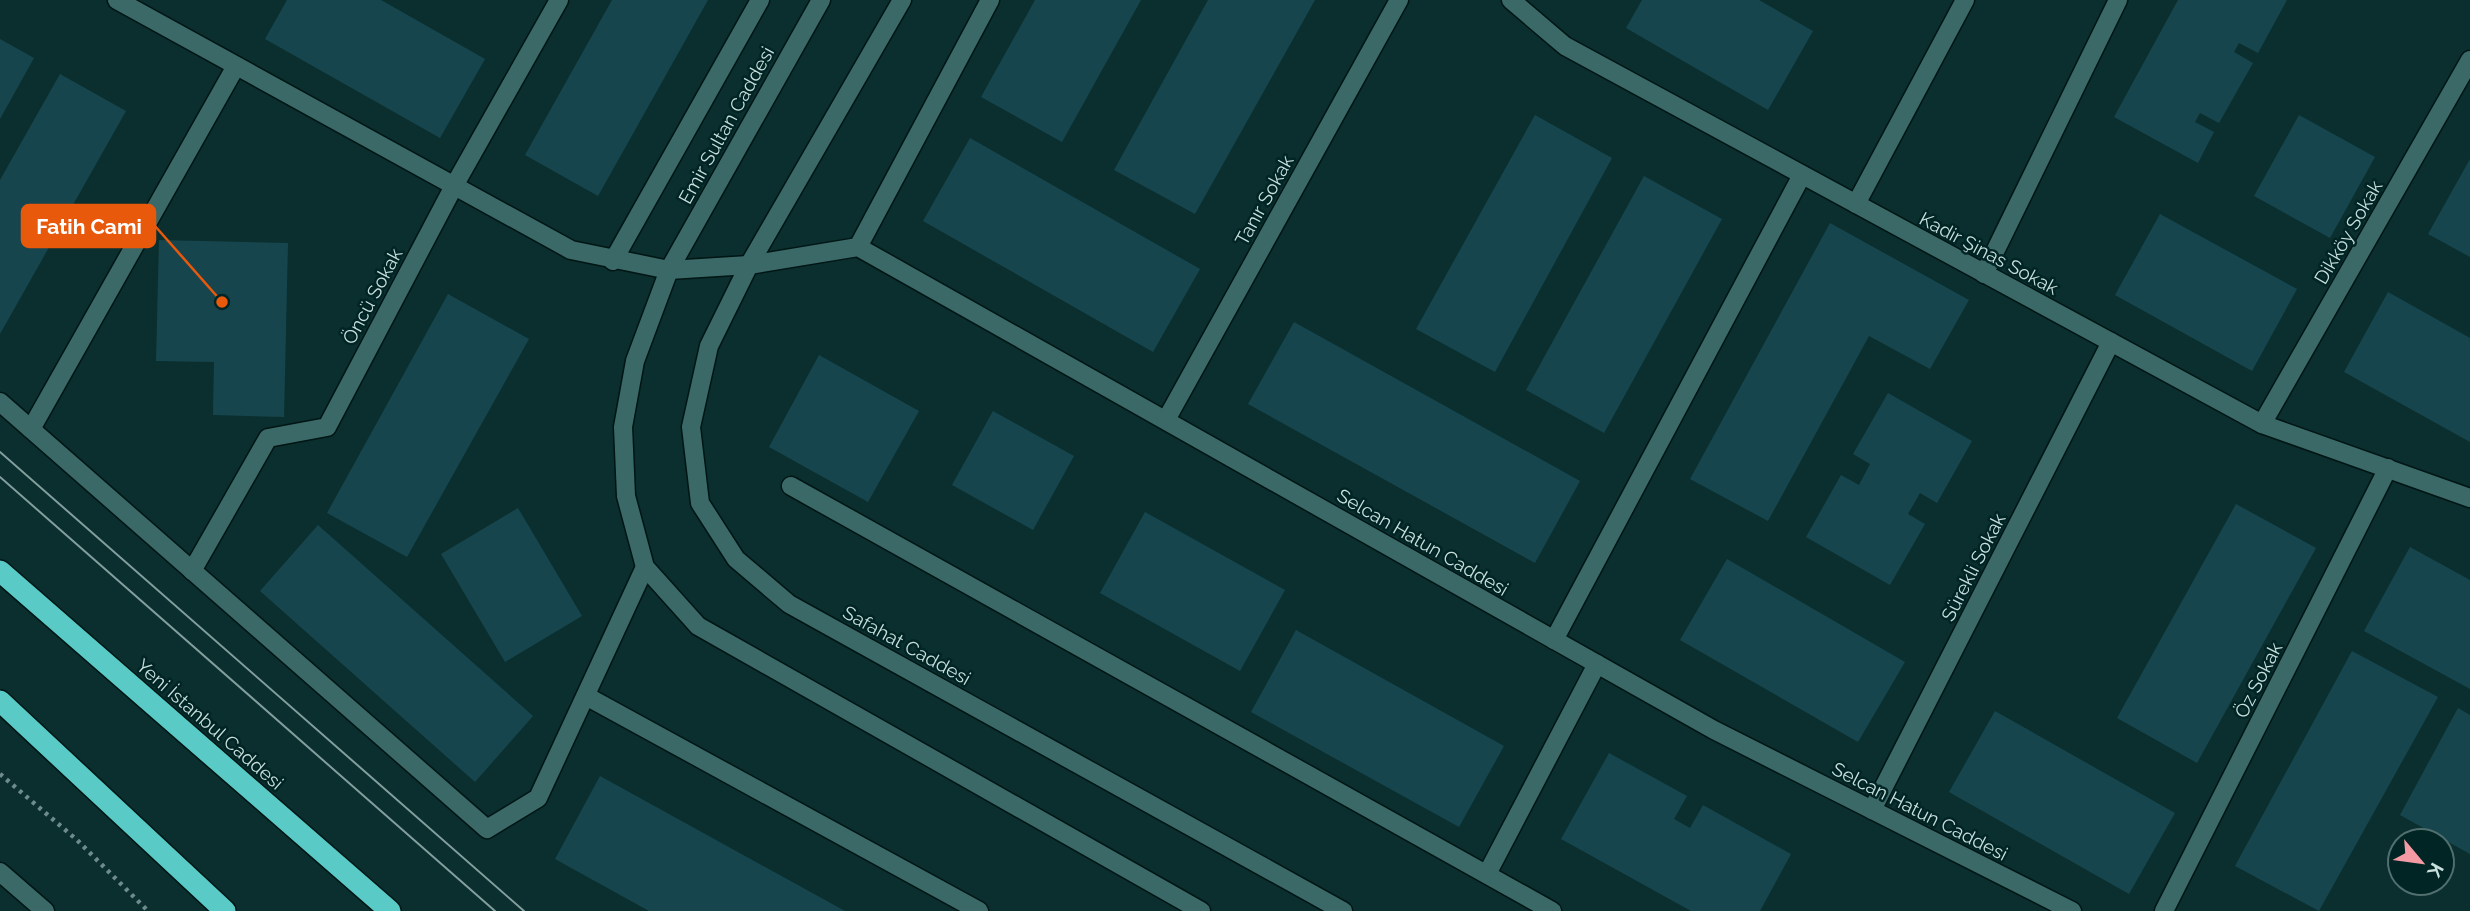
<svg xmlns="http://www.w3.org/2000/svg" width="2470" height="911" viewBox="0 0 2470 911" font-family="Raleway,sans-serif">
	<rect width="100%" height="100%" fill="#0a2f2e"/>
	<g fill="#17454e">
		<path d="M 287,0 L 381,0 L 485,59 L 440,138 L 265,39 Z"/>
		<path d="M 612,0 L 708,0 L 598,196 L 525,155 Z"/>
		<path d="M 1035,0 L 1141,0 L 1062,142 L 981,97 Z"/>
		<path d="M 1208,0 L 1315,0 L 1195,214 L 1114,170 Z"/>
		<path d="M 1642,0 L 1759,0 L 1813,31 L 1768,110 L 1626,28 Z"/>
		<path d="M 2178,0 L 2287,0 L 2258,53 L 2239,43 L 2234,52 L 2253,63 L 2219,123 L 2200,113 L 2195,122 L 2214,132 L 2198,163 L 2114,117 Z"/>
		<path d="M 0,39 L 34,58 L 0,119 Z"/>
		<path d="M 60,74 L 126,111 L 0,334 L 0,180 Z"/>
		<path d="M 1535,115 L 1612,158 L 1495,372 L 1416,329 Z"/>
		<path d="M 2299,115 L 2375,157 L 2330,238 L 2254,196 Z"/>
		<path d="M 970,138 L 1200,269 L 1153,352 L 923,221 Z"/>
		<path d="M 2470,159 L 2470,257 L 2428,234 Z"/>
		<path d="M 1644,176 L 1722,219 L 1604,433 L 1526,390 Z"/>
		<path d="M 2160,214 L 2297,289 L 2252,371 L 2115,295 Z"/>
		<path d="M 1830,223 L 1969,300 L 1930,369 L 1869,336 L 1768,521 L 1690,479 Z"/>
		<path d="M 159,240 L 288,243 L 284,417 L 213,415 L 214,362 L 156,361 Z"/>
		<path d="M 2388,292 L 2470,338 L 2470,442 L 2344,372 Z"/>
		<path d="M 448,294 L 529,339 L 407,557 L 327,513 Z"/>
		<path d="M 1294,322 L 1580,481 L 1535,563 L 1248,404 Z"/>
		<path d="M 819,355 L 919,411 L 868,502 L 769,447 Z"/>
		<path d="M 1888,393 L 1972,441 L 1937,503 L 1920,493 L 1908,514 L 1925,524 L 1890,585 L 1806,537 L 1841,475 L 1859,485 L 1870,464 L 1853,454 Z"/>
		<path d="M 993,411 L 1074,456 L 1033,530 L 952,485 Z"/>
		<path d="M 2236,504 L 2316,548 L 2197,763 L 2117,718 Z"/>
		<path d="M 518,508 L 582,616 L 505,662 L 441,554 Z"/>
		<path d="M 1145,512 L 1285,590 L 1240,671 L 1100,593 Z"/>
		<path d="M 318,525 L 533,716 L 475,782 L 260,591 Z"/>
		<path d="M 2410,547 L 2470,580 L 2470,689 L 2364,631 Z"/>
		<path d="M 1727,559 L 1905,662 L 1858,742 L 1680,640 Z"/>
		<path d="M 1296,630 L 1504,746 L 1459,827 L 1251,712 Z"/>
		<path d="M 2352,651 L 2438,697 L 2319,911 L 2235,866 Z"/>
		<path d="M 2458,708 L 2470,715 L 2470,854 L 2400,815 Z"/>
		<path d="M 1995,711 L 2175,813 L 2129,894 L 1949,792 Z"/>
		<path d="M 1609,753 L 1687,796 L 1674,819 L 1690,828 L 1703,805 L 1791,854 L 1760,911 L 1691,911 L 1561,839 Z"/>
		<path d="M 600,776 L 707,835 L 845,911 L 649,911 L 555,859 Z"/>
	</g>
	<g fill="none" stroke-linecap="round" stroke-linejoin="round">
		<defs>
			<g id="street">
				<path d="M 117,0 L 571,250 L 669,270 L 749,265 L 858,247 L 1714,730 L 2072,911"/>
				<path d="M 821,0 L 669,270 L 635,361 L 623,427 L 626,496 L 645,567 L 698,626 L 1201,911"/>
				<path d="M 902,0 L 749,265 L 709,346 L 691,427 L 700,503 L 736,559 L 789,604 L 1343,911"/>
				<path d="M 1511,0 L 1565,46 L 2262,424 L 2470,498"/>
				<path d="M 1856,204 L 1965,0"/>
				<path d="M 858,247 L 990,0"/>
				<path d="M 613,261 L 760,0"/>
				<path d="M 1984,274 L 2118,0"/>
				<path d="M 0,402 L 487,829 L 538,798 L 645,567"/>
				<path d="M 1166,420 L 1399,0"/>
				<path d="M 2262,424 L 2470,60"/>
				<path d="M 31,429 L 236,66"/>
				<path d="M 791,486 L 1552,911"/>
				<path d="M 192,571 L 268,438 L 327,427 L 454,186 L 559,0"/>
				<path d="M 1554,640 L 1802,175"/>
				<path d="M 586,696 L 979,911"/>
				<path d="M 1872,810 L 2111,342"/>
				<path d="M 0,872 L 45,911"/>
				<path d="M 1487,874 L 1597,664"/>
				<path d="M 2164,911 L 2388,468"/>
			</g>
			<g id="highway">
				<path d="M 0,571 L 390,911"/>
				<path d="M 0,701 L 225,911"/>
			</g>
		</defs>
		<use href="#street" stroke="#001615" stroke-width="21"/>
		<use href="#highway" stroke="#001615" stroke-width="24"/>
		<path stroke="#6e8c8b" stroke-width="4.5" stroke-dasharray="3.5 5" stroke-linecap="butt" d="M 0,774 L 77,840 L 148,911"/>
		<use href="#street" stroke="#3a6967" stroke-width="18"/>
		<use href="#highway" stroke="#59cac6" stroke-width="21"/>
		<g stroke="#829f9d" stroke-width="2">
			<path d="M 0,452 L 524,911"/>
			<path d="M 0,477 L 495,911"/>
		</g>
	</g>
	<g text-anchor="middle" stroke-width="5" stroke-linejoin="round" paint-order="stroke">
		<g font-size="19" fill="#c7dfdd" stroke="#002524">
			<text transform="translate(726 125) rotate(-61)" y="7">Emir Sultan Caddesi</text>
			<text transform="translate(1264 200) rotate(-61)" y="7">Tanır Sokak</text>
			<text transform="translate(2348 232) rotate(-60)" y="7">Dikköy Sokak</text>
			<text transform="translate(1989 253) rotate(28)" y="7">Kadir Şinas Sokak</text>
			<text transform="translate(372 296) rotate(-62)" y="7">Öncü Sokak</text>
			<text transform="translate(1423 542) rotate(30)" y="7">Selcan Hatun Caddesi</text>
			<text transform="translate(1973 567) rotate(-63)" y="7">Sürekli Sokak</text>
			<text transform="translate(907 645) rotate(29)" y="7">Safahat Caddesi</text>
			<text transform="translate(2258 680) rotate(-63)" y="7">Öz Sokak</text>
			<text transform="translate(210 724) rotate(41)" y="7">Yeni İstanbul Caddesi</text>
			<text transform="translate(1920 811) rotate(27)" y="7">Selcan Hatun Caddesi</text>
		</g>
	</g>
	<path fill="none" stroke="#e8590c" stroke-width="2.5" d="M222 302L155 226"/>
	<circle fill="#e8590c" stroke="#002524" stroke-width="2.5" cx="222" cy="302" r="7"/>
	<rect fill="#e8590c" stroke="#e8590c" stroke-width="2.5" x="22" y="205" width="133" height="42" rx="7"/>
	<g font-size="21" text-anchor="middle" font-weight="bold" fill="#fff">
		<text x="89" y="234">Fatih Cami</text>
	</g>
	<g transform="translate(2421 862) rotate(119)"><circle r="33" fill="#002524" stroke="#506f6e" stroke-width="2"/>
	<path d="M0-5L12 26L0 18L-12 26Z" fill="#f49aa5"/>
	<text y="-10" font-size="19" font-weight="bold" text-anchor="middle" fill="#c7dfdd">K</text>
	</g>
</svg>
